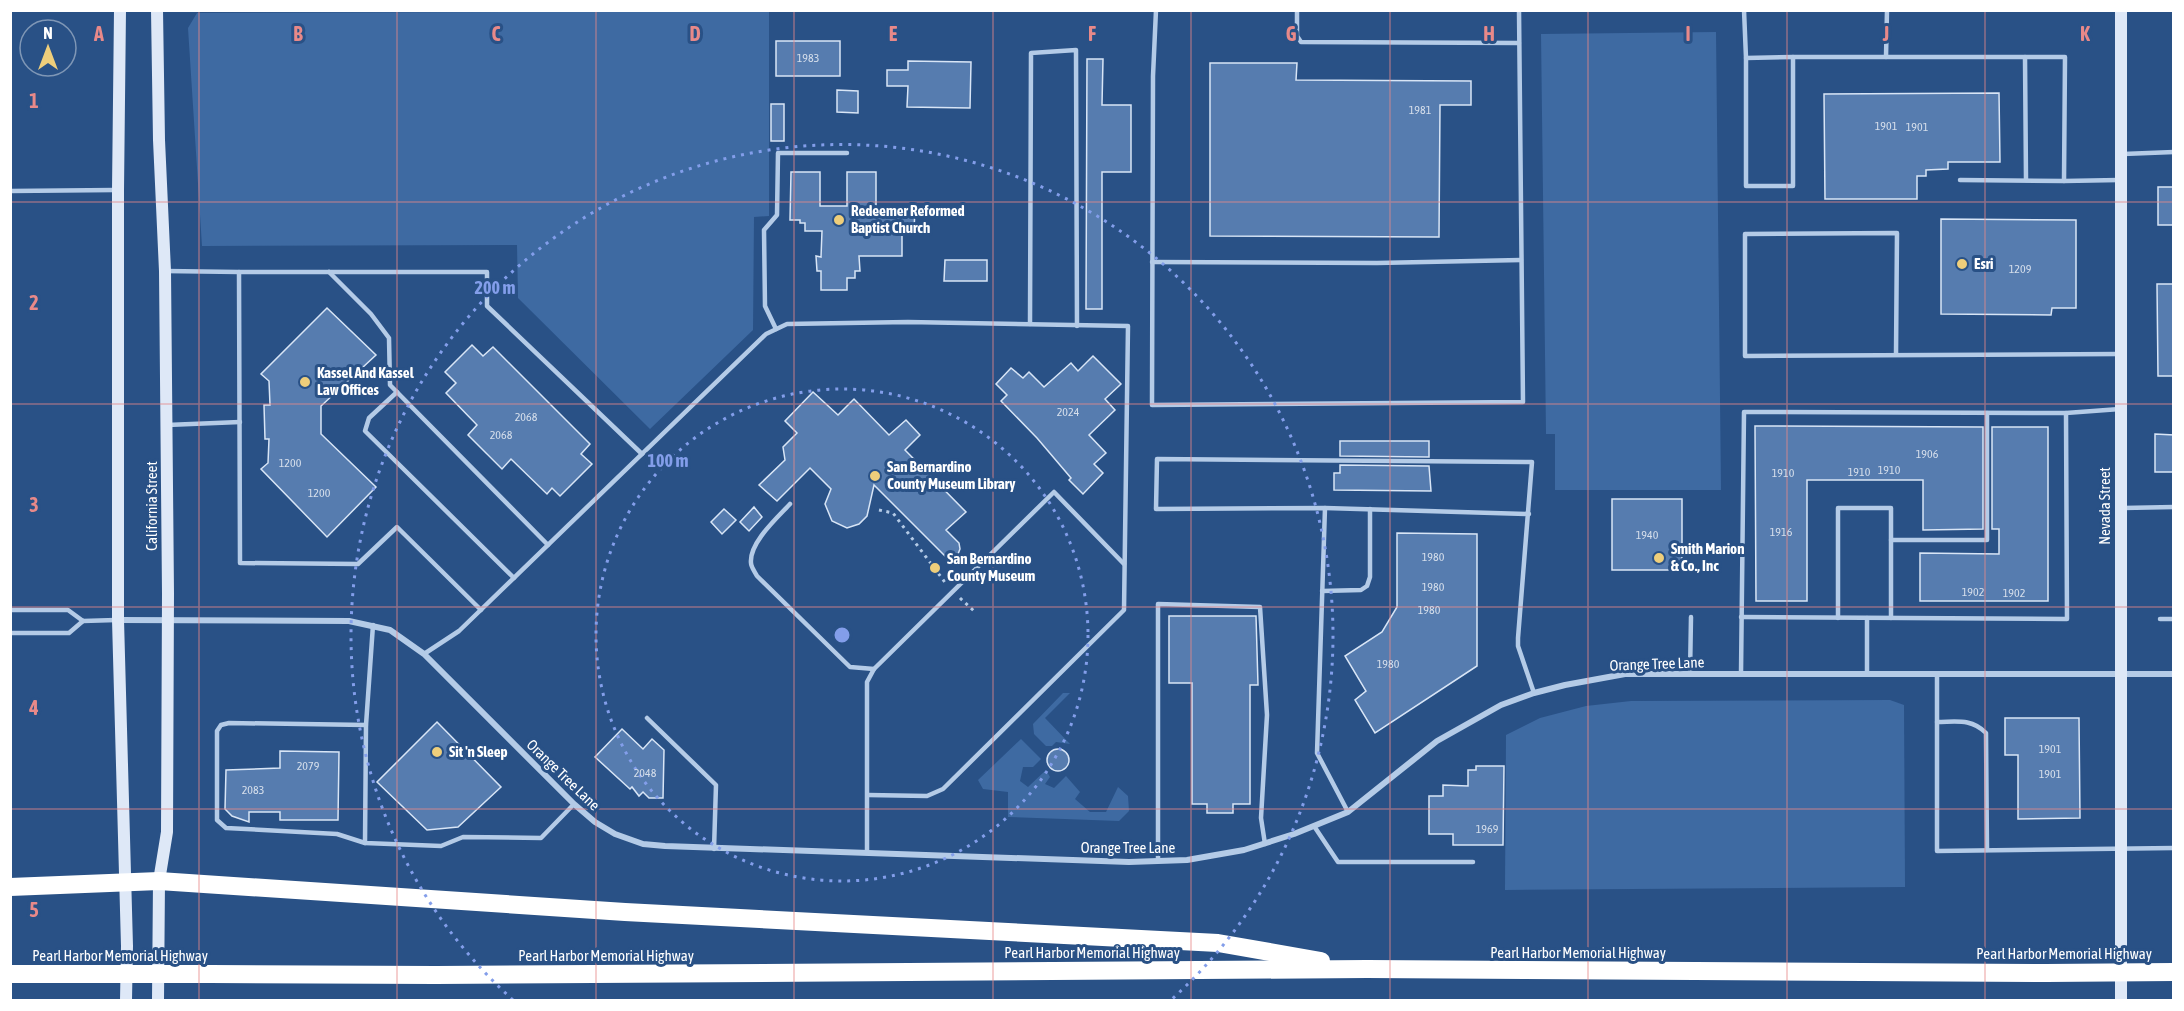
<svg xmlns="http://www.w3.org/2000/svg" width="2184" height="1011" viewBox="0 0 2184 1011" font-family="'Asap Condensed',sans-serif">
	<rect width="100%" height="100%" fill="#295186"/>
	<g fill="#3e6aa2">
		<path d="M 769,11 L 769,216 L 754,217 L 753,330 L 650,429 L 518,298 L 517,245 L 202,246 L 188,28 L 197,13 Z"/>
		<path d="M 1716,32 L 1721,490 L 1555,490 L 1555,434 L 1546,434 L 1541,34 Z"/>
		<path d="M 1063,693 L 1070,693 L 1045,718 L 1070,744 L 1056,742 L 1052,746 L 1046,746 L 1034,734 L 1033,724 Z"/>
		<path d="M 1890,700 L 1904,705 L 1905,887 L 1505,890 L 1506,735 L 1540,718 L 1586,706 L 1631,701 Z"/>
		<path d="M 1021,739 L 1041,759 L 1033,767 L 1023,767 L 1020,781 L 1028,787 L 1046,770 L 1050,777 L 1045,784 L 1054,788 L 1066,776 L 1080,792 L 1075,799 L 1090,812 L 1106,812 L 1118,787 L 1128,796 L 1129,811 L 1119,821 L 1008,817 L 1008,792 L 983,789 L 978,780 Z"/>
	</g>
	<g fill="#567caf" stroke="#d8e5f6" stroke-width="1.5">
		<rect x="776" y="41" width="64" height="35"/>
		<path d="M 1087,59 L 1103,59 L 1102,105 L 1131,105 L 1131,172 L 1102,172 L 1102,309 L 1086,309 Z"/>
		<path d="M 908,61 L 971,62 L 970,108 L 907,107 L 908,86 L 887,86 L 887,70 L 908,70 Z"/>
		<path d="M 1210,63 L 1297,63 L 1296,80 L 1471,81 L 1471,105 L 1440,105 L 1439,237 L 1210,236 Z"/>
		<path d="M 837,90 L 858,91 L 858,113 L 837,112 Z"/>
		<path d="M 1999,93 L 2000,162 L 1948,162 L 1948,169 L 1926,170 L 1926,176 L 1917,176 L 1917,199 L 1825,199 L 1824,94 Z"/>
		<rect x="771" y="104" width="13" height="37"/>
		<path d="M 791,172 L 820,172 L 820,206 L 847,206 L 847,172 L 876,172 L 876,207 L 915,207 L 914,232 L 902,232 L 902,256 L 859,256 L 860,271 L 855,271 L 855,278 L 847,278 L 847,290 L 821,290 L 821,271 L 817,271 L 816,256 L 821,257 L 822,231 L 805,231 L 805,223 L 800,223 L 800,220 L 790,220 Z"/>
		<rect x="2158" y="187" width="16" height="38"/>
		<path d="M 1941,219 L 2076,220 L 2076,308 L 2052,308 L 2051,315 L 1941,314 Z"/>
		<path d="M 945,260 L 987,260 L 987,281 L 944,281 Z"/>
		<path d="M 2157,284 L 2174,284 L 2174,376 L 2158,376 Z"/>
		<path d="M 327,308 L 376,355 L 321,406 L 321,434 L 376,487 L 327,537 L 261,469 L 268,463 L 269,439 L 265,439 L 264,405 L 270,405 L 269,381 L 261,374 Z"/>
		<path d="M 472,345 L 483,356 L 493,347 L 590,444 L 581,454 L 592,464 L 560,496 L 552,488 L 547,494 L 511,459 L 502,469 L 468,435 L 477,425 L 446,393 L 456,383 L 445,372 Z"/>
		<path d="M 1093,356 L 1121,384 L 1105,399 L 1115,410 L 1089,435 L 1106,453 L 1094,464 L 1103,473 L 1083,494 L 1069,480 L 1071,478 L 1037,438 L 1001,401 L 1007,395 L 996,384 L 1011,368 L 1023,378 L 1029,372 L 1044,387 L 1071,363 L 1078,371 Z"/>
		<path d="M 813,392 L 838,415 L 854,399 L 889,435 L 906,420 L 920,435 L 905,450 L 966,512 L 946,530 L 959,543 L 960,549 L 958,554 L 953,558 L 947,558 L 874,485 L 867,516 L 859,524 L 847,528 L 832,521 L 825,504 L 831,489 L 810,468 L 777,501 L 759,485 L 785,460 L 783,447 L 797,433 L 785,421 Z"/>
		<path d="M 1755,426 L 1983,427 L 1983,529 L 1923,530 L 1923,480 L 1807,480 L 1807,601 L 1756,601 Z"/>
		<path d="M 1992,427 L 2048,427 L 2048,601 L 1920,601 L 1920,553 L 1999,554 L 1999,529 L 1992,529 Z"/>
		<path d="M 2155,434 L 2174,435 L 2174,472 L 2155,472 Z"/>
		<path d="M 1340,441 L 1429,441 L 1429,457 L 1340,456 Z"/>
		<path d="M 1340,465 L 1429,466 L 1431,491 L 1334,490 L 1334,473 L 1340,473 Z"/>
		<rect x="1612" y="499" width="70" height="71"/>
		<path d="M 754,507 L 762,517 L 749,531 L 740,522 Z"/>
		<path d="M 724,509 L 736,520 L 722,534 L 711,522 Z"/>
		<path d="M 1397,533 L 1477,534 L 1477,666 L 1375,733 L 1355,700 L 1366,691 L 1345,656 L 1382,632 L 1397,607 Z"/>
		<path d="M 1169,616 L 1256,616 L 1258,685 L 1250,685 L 1250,804 L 1233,804 L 1233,813 L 1207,813 L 1207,804 L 1192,804 L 1192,683 L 1169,683 Z"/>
		<path d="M 2005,718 L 2079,718 L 2080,818 L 2018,819 L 2018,755 L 2005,755 Z"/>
		<path d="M 437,722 L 501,787 L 458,827 L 427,830 L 377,782 Z"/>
		<path d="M 622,729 L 643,749 L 652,739 L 664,750 L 663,798 L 649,798 L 643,792 L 639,796 L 632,787 L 630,789 L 595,757 Z"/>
		<circle cx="1058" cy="760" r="11"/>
		<path d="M 280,751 L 339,752 L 338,820 L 280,820 L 280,812 L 249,812 L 249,822 L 232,816 L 225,809 L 226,770 L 280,768 Z"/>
		<path d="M 1476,766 L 1504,766 L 1503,845 L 1453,845 L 1453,834 L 1429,834 L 1429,796 L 1443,796 L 1443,785 L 1468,786 L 1468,770 L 1476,770 Z"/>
	</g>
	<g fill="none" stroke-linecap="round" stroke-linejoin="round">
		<g stroke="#b4cbe7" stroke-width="3" stroke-dasharray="3 4.5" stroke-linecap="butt">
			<path d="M 879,510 L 893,513 L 947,585"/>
			<path d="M 960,598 L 974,611"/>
		</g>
		<g stroke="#b4cbe7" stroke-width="4.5">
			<path d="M 1156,10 L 1153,76 L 1152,405 L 1523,402 L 1519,10"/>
			<path d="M 1297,10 L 1297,36 L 1301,42 L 1519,43"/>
			<path d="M 1744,10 L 1746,58 L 1746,186 L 1793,186 L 1793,57 L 2065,57 L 2064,181 L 1960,180"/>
			<path d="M 1886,57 L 1887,10"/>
			<path d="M 2025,57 L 2026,180"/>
			<path d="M 1746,58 L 1793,57"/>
			<path d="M 2123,154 L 2174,152"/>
			<path d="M 2064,181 L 2119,180"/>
			<path d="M 10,191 L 115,190"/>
			<path d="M 1152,262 L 1377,263 L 1521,260"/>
			<path d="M 165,271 L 239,272"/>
			<path d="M 329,272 L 371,314 L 389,338 L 390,385 L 548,545"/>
			<path d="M 1030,324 L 1031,53 L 1076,50 L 1077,326"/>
			<path d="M 776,329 L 765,306 L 764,230 L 777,215 L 778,153 L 847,153"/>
			<path d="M 1896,355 L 1897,233 L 1745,234 L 1745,356 L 2120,354"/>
			<path d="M 397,392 L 369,418 L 365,431 L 514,578"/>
			<path d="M 167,425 L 240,422"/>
			<path d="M 790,504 C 777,518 749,543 751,563 C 751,567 755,572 757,576 L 850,667 L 874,669"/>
			<path d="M 1325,508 L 1529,514"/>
			<path d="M 2123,508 L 2174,507"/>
			<path d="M 1891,540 L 1987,540 L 1987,413"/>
			<path d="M 1322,591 L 1361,590 L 1367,586 L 1370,577 L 1370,509"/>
			<path d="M 10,610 L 68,610 L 83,621 L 116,620"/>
			<path d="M 481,610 L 397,527 L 358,564 L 240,563 L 239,272 L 487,272 L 487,306 L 642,454"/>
			<path d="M 1741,617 L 2067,619 L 2066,413"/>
			<path d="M 1838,618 L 1838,508 L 1891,508 L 1891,618"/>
			<path d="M 1867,618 L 1867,673"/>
			<path d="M 2160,619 L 2174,619"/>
			<path d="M 373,625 L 366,725 L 365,843 L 441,846 L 463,837 L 541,838 L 574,804"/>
			<path d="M 10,633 L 69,633 L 83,621"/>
			<path d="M 424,654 L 459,631 L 766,334 L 787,324 L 908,322 L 1128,326 L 1124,610 L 943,789 L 927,796 L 868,795"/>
			<path d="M 1690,674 L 1691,617"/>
			<path d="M 1741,674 L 1744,412 L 2066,413 L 2120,409"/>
			<path d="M 1937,674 L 1937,851 L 2174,848"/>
			<path d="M 647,718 L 716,785 L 714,849"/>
			<path d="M 1937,722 C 1956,722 1971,718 1986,733 L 1987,850"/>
			<path d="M 1348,812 L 1317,753 L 1325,508 L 1156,509 L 1157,459 L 1532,462 L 1518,638 L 1518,646 L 1534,693"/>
			<path d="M 1314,826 L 1338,862 L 1473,862"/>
			<path d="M 365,843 L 337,834 L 226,828 L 217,820 L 217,731 L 221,725 L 229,723 L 366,725"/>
			<path d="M 867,853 L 867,682 L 874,669 L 1054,492 L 1124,564"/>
			<path d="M 1158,861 L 1158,604 L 1260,607 L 1267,715 L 1261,818 L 1265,844"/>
		</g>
		<path stroke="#b4cbe7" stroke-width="6" d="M 118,620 L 349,621 L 390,630 L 424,654 L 574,804 L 595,822 L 615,834 L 643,844 L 665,846 L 1129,862 L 1187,860 L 1244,850 L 1294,834 L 1348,812 L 1437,741 L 1501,705 L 1534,693 L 1565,685 L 1625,674 L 2174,674"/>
		<g stroke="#dee8f7" stroke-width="12">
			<path d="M 120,10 L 118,190 L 118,620 L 127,946 L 126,1000"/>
			<path d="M 157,10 L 159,140 L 165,271 L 168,593 L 167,832 L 159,881 L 158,1000"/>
			<path d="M 2121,10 L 2121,1000"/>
		</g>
		<g stroke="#fff" stroke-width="18">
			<path d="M 10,887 L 159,881 L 625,912 L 1218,943 L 1321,961"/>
			<path d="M 10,974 L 78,974"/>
			<path d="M 210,974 L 436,975 L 1367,969 L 2046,973"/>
		</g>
		<g stroke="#fff" stroke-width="18">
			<path d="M 2046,973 L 2174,972"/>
			<path d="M 78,974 L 210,974"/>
		</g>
	</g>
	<path fill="none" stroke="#e88989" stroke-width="1.5" stroke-opacity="0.55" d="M 199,10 L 199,1000M 397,10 L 397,1000M 596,10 L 596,1000M 794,10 L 794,1000M 993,10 L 993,1000M 1191,10 L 1191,1000M 1390,10 L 1390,1000M 1588,10 L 1588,1000M 1787,10 L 1787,1000M 1985,10 L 1985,1000M 10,202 L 2174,202M 10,404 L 2174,404M 10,607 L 2174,607M 10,809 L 2174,809"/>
	<g fill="none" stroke="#839eea" stroke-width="3" stroke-dasharray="3 6">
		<circle cx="842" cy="635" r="246"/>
		<path d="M513 1000A491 491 0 1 1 1171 1000"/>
	</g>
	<g fill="#eece7b" stroke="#295186" stroke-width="2">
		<circle cx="839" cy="220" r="6"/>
		<circle cx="1962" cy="264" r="6"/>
		<circle cx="305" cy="382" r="6"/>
		<circle cx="875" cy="476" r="6"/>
		<circle cx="1659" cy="558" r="6"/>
		<circle cx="935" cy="568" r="6"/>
		<circle cx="437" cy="752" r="6"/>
	</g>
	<g text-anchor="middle" stroke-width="6" stroke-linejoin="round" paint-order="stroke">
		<g font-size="12" fill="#d5deeb">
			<text x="808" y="62">1983</text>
			<text x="1420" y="114">1981</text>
			<text x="1886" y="130">1901</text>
			<text x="1917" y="131">1901</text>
			<text x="2020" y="273">1209</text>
			<text x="1068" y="416">2024</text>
			<text x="526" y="421">2068</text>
			<text x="501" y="439">2068</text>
			<text x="1927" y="458">1906</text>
			<text x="290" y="467">1200</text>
			<text x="1889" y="474">1910</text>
			<text x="1859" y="476">1910</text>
			<text x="1783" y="477">1910</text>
			<text x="319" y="497">1200</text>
			<text x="1781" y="536">1916</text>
			<text x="1647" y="539">1940</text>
			<text x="1433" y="561">1980</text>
			<text x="1433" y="591">1980</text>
			<text x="1973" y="596">1902</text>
			<text x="2014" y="597">1902</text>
			<text x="1429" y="614">1980</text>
			<text x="1388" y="668">1980</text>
			<text x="2050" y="753">1901</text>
			<text x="308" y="770">2079</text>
			<text x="645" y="777">2048</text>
			<text x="2050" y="778">1901</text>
			<text x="253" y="794">2083</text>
			<text x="1487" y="833">1969</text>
		</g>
		<g font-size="15" font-weight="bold" fill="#fff" stroke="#295186" text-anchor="start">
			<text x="851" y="216">Redeemer Reformed<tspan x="851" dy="17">Baptist Church</tspan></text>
			<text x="1974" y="269">Esri</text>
			<text x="317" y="378">Kassel And Kassel<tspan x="317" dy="17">Law Offices</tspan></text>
			<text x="887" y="472">San Bernardino<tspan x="887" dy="17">County Museum Library</tspan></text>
			<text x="1671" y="554">Smith Marion<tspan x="1671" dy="17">&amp; Co., Inc</tspan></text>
			<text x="947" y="564">San Bernardino<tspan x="947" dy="17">County Museum</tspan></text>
			<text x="449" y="757">Sit 'n Sleep</text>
		</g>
		<g font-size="15" fill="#fff" stroke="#295186">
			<text transform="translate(152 506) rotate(-90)" y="5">California Street</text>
			<text transform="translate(2105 506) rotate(-90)" y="5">Nevada Street</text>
			<text transform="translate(1657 664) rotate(-2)" y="5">Orange Tree Lane</text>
			<text transform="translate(563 775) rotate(44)" y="5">Orange Tree Lane</text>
			<text x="1128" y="853">Orange Tree Lane</text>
			<text x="1092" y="958">Pearl Harbor Memorial Highway</text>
			<text x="1578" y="958">Pearl Harbor Memorial Highway</text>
			<text x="2064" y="959">Pearl Harbor Memorial Highway</text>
			<text x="120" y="961">Pearl Harbor Memorial Highway</text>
			<text x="606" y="961">Pearl Harbor Memorial Highway</text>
		</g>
	</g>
	<g font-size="20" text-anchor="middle" font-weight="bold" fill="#e88989" stroke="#295186" stroke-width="6" stroke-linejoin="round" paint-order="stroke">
		<text x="99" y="41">A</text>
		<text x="298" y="41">B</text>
		<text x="496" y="41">C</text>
		<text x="695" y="41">D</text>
		<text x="893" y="41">E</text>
		<text x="1092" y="41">F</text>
		<text x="1291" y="41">G</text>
		<text x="1489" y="41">H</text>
		<text x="1688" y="41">I</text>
		<text x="1886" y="41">J</text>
		<text x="2085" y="41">K</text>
		<text x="34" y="108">1</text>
		<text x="34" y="310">2</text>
		<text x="34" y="512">3</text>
		<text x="34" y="715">4</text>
		<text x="34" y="917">5</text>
	</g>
	<circle cx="842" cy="635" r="9" fill="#839eea" stroke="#295186" stroke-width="3"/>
	<g font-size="18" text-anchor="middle" font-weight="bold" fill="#839eea" stroke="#295186" stroke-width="6" stroke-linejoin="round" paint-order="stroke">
		<text x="495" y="294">200 m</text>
		<text x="668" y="467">100 m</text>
	</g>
	<rect width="2184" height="1011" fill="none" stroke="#ffffff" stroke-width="24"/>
	<g transform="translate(48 48)"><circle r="28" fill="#295186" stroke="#7f97b6" stroke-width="1.5"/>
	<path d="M0-4.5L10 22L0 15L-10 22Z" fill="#eece7b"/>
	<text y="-9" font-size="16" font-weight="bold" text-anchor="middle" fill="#ffffff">N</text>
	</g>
</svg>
